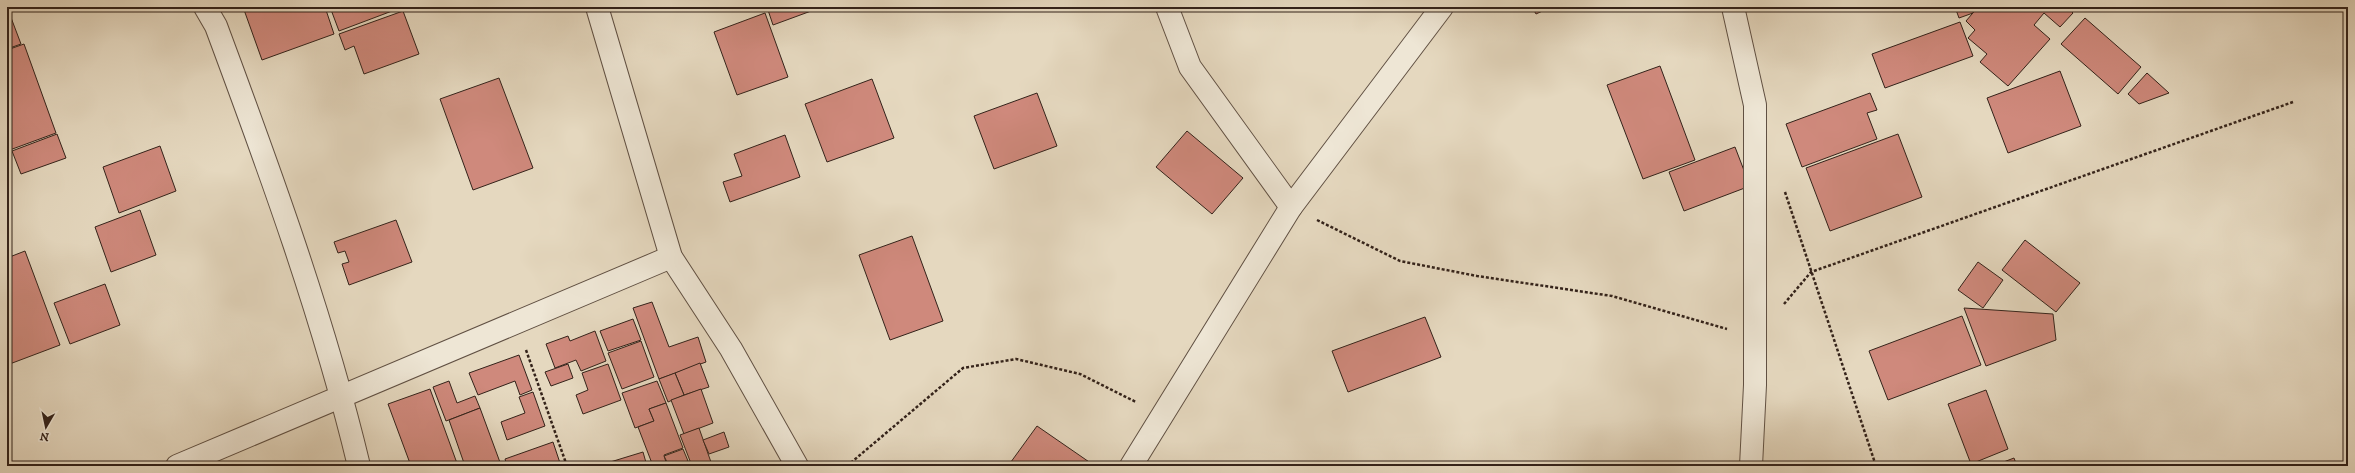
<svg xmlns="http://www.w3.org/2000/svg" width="2355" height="473" viewBox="0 0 2355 473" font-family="'IM FELL DW Pica',serif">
	<rect width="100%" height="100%" fill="#e5d8bf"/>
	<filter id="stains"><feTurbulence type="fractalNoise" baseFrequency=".005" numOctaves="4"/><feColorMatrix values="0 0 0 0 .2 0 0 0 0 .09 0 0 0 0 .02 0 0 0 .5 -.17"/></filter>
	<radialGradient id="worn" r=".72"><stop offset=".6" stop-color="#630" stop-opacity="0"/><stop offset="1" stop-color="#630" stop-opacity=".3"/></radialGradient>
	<g fill="#cf897c" stroke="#33221a">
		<path d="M 7,7 L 21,44 L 7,49 Z"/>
		<path d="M 243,7 L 325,7 L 334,34 L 262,60 Z"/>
		<path d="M 330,7 L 400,7 L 400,8 L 339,31 Z"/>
		<path d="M 767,7 L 822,7 L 773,25 Z"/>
		<path d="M 1532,7 L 1551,7 L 1536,14 Z"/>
		<path d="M 1955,7 L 1978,7 L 1973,13 L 1959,18 Z"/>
		<path d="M 1978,7 L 2067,7 L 2073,13 L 2060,27 L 2044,13 L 2034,25 L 2050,39 L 2008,86 L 1980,62 L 1987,54 L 1968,38 L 1975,30 L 1966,21 Z"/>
		<path d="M 403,11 L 419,54 L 364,74 L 354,46 L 345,50 L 339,34 Z"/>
		<path d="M 765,13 L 788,77 L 737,95 L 714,32 Z"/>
		<path d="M 2085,18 L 2141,67 L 2118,94 L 2061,44 Z"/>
		<path d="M 1960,22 L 1973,56 L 1885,88 L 1872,54 Z"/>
		<path d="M 24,44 L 56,133 L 7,151 L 7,50 Z"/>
		<path d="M 1660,66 L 1695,160 L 1643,179 L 1607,85 Z"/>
		<path d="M 2060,71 L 2081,126 L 2008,153 L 1987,98 Z"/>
		<path d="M 2147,73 L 2169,93 L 2139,104 L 2128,94 Z"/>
		<path d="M 499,78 L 533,168 L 473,190 L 440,99 Z"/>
		<path d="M 872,79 L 894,138 L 827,162 L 805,104 Z"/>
		<path d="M 1037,93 L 1057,146 L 994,169 L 974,116 Z"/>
		<path d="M 1870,93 L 1877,110 L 1867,113 L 1877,139 L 1802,167 L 1786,124 Z"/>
		<path d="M 1187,131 L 1243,178 L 1212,214 L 1156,167 Z"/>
		<path d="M 57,134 L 66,158 L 21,174 L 12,151 Z"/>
		<path d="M 1898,134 L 1922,197 L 1830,231 L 1806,168 Z"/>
		<path d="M 785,135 L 800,177 L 730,202 L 723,182 L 742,176 L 734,154 Z"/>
		<path d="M 160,146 L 176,191 L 119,213 L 103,167 Z"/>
		<path d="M 1735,147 L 1750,186 L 1684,211 L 1669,172 Z"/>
		<path d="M 140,210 L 156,255 L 111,272 L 95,227 Z"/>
		<path d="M 396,220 L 412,262 L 349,285 L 342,264 L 349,262 L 345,251 L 338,253 L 334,242 Z"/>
		<path d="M 912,236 L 943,321 L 890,340 L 859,255 Z"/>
		<path d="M 2025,240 L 2080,283 L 2056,312 L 2002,270 Z"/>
		<path d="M 25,251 L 60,345 L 7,365 L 7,258 Z"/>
		<path d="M 1978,262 L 2003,280 L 1983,308 L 1958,290 Z"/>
		<path d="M 105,284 L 120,325 L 70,344 L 54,303 Z"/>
		<path d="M 652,302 L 669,347 L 698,337 L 706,362 L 659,379 L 633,308 Z"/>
		<path d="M 1964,308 L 2053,314 L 2056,340 L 1986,366 Z"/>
		<path d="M 1962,316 L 1981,365 L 1888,400 L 1869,351 Z"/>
		<path d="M 1425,317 L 1441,357 L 1348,392 L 1332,351 Z"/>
		<path d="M 633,319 L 641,340 L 608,351 L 600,331 Z"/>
		<path d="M 595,331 L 606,361 L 581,371 L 576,360 L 555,368 L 546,344 L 568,336 L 570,341 Z"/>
		<path d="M 641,341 L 654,377 L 622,389 L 608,353 Z"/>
		<path d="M 519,355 L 532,390 L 520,395 L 515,381 L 478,395 L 469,373 Z"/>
		<path d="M 700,363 L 709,387 L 684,395 L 675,373 Z"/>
		<path d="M 568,364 L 573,378 L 551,386 L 545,372 Z"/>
		<path d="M 608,364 L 621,400 L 583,414 L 576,395 L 588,390 L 582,373 Z"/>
		<path d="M 675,373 L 684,395 L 668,402 L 659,379 Z"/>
		<path d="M 449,381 L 457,403 L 475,396 L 480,408 L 446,421 L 433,387 Z"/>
		<path d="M 657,381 L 666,403 L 649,409 L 654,421 L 635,428 L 622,393 Z"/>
		<path d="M 430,389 L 458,466 L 411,466 L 388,404 Z"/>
		<path d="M 701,389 L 713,423 L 684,434 L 671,400 Z"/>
		<path d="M 1986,390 L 2008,449 L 1971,464 L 1948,404 Z"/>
		<path d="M 533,392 L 545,426 L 507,440 L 501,422 L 525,413 L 519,397 Z"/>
		<path d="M 666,403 L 683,448 L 664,455 L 667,466 L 653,466 L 638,427 L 654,421 L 649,409 Z"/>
		<path d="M 480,408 L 501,465 L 465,466 L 449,420 Z"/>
		<path d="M 1037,426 L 1095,466 L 1008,466 Z"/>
		<path d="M 699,428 L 712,465 L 709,466 L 692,466 L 680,435 Z"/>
		<path d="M 724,432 L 729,447 L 709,454 L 703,440 Z"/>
		<path d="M 553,442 L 561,466 L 507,466 L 505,459 Z"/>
		<path d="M 683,449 L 688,461 L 669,466 L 664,456 Z"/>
		<path d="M 643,452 L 647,466 L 608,466 L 607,463 Z"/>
		<path d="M 2014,458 L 2017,466 L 1993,466 Z"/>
	</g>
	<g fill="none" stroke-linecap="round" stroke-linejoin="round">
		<defs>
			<g id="minor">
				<path d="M 205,7 L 216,26 C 270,171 323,316 359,466"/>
				<path d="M 597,7 L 671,257 L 731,349 L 797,466"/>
				<path d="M 1167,7 L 1190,67 L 1291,207"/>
				<path d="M 1733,7 L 1755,105 L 1755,385 L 1751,466"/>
				<path d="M 177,466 L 671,257"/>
				<path d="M 1131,466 L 1291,207 L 1442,7"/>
			</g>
		</defs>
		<use href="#minor" stroke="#605043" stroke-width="24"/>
		<g stroke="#33221a" stroke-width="2.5" stroke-dasharray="3 2" stroke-linecap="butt">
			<path d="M 1785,192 L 1876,466"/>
			<path d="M 1317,220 L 1400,261 L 1477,276 L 1612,296 L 1727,329"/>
			<path d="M 1784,304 L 1811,272 L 2293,102"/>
			<path d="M 526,350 L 567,466"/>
			<path d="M 847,466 L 963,368 L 1016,359 L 1080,374 L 1136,402"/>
		</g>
		<use href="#minor" stroke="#eee6d5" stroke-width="22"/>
	</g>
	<rect width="2355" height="473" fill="none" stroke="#e5d8bf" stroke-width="24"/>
	<rect x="8" y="8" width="2339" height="457" fill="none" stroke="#33221a" stroke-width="2"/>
	<rect x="12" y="12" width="2331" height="449" fill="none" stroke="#33221a"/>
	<g transform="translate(46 427) rotate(189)" stroke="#eee6d5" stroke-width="3" paint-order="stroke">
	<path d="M0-3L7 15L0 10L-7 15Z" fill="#33221a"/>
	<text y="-6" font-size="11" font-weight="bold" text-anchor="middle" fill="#33221a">N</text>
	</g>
	<rect width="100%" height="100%" filter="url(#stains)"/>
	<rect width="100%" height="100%" fill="url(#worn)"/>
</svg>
